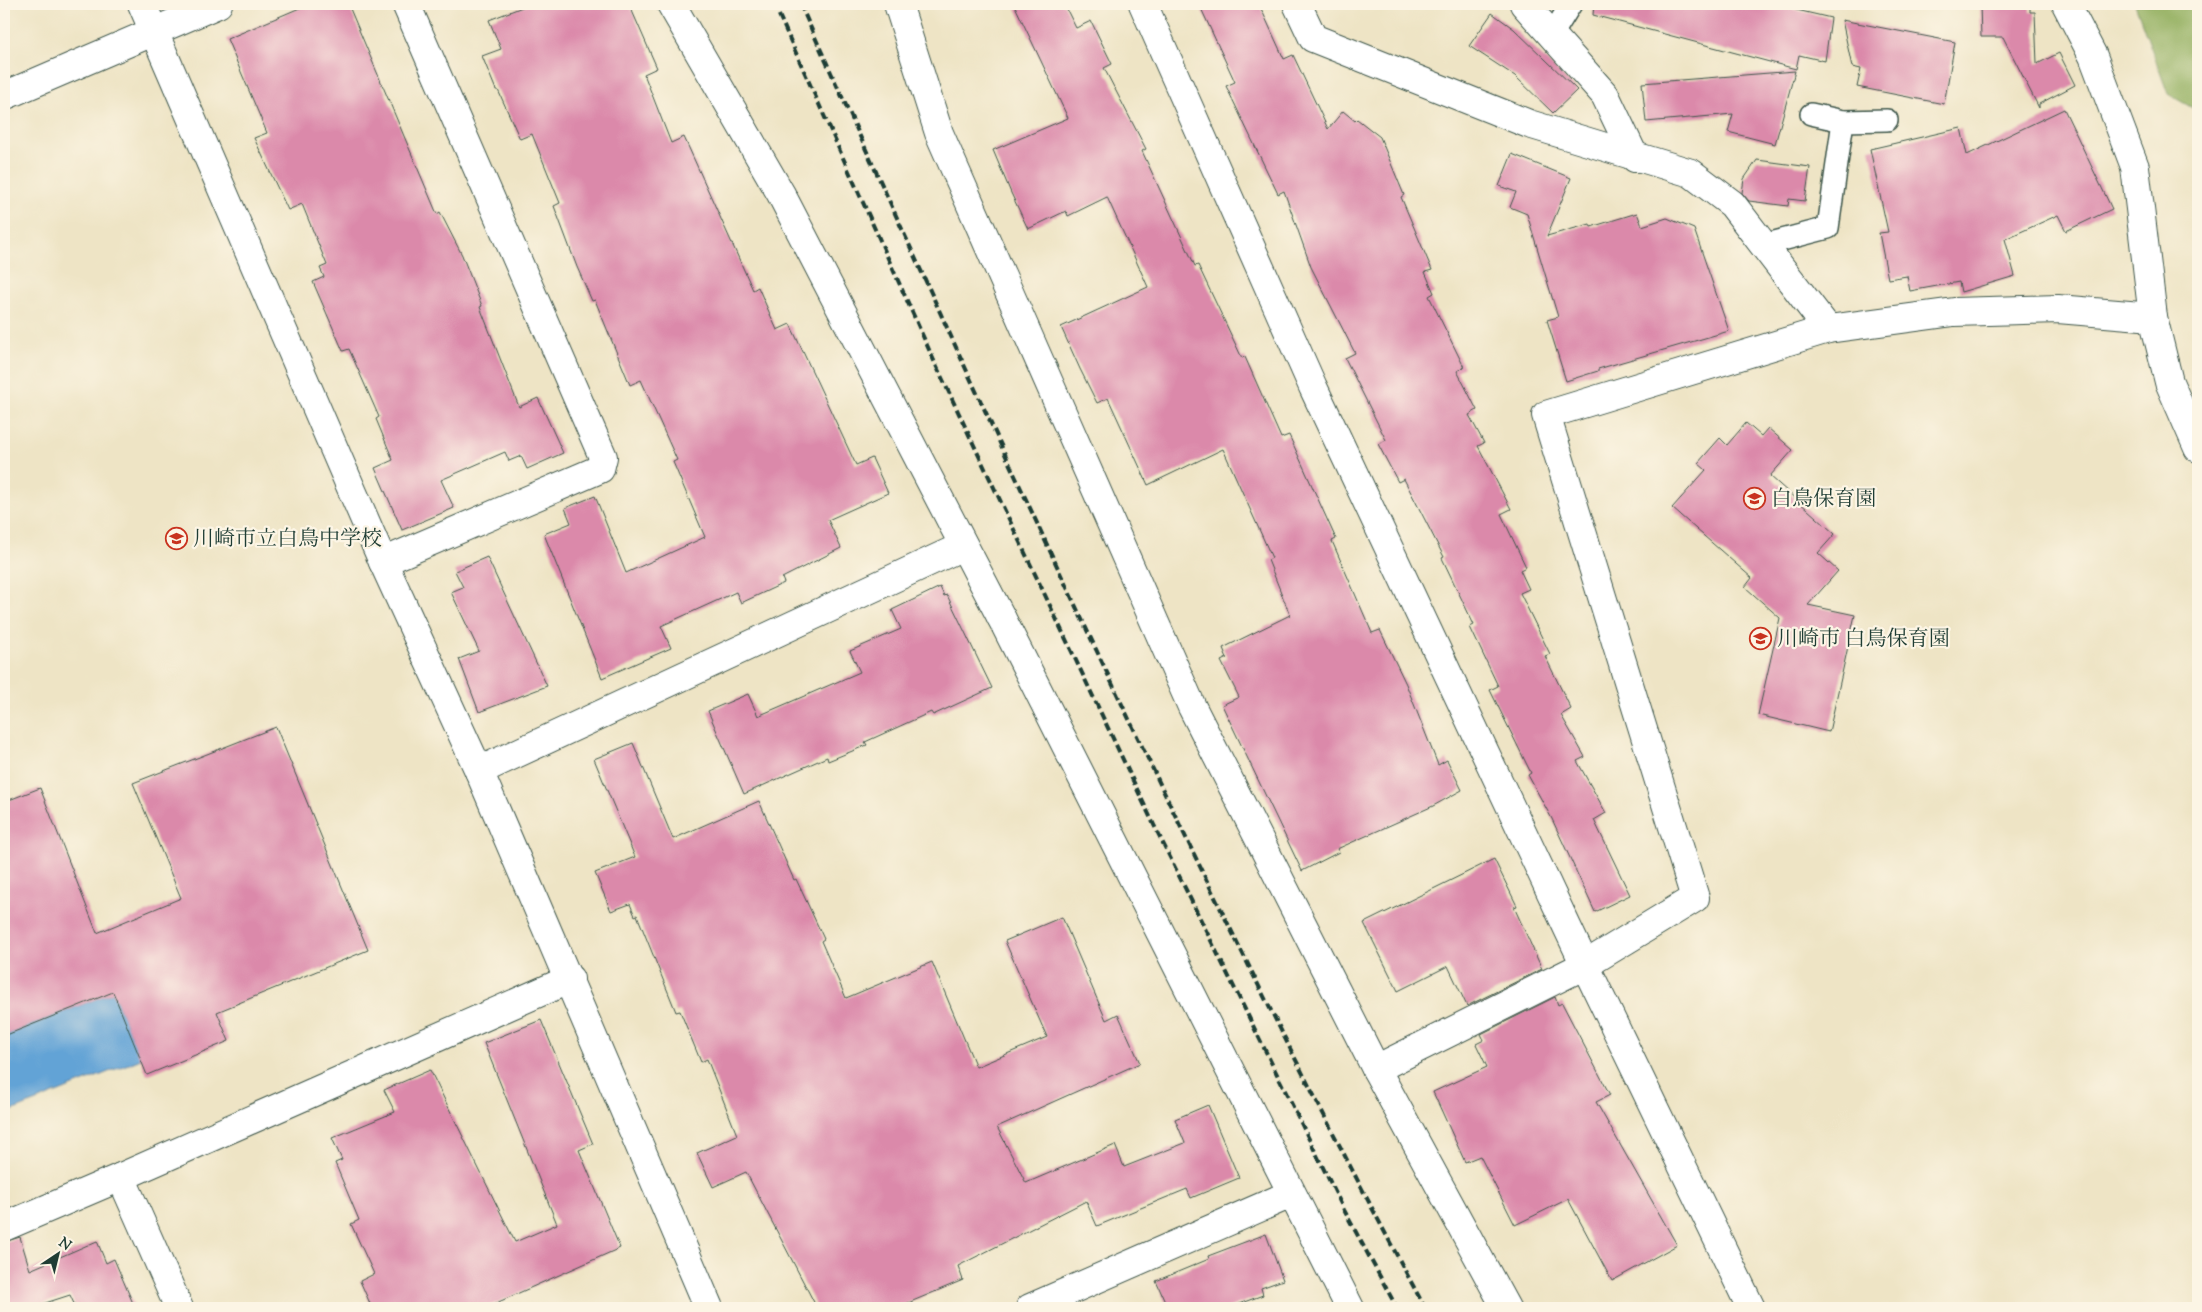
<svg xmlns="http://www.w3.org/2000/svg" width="2202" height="1312" viewBox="0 0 2202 1312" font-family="'Sorts Mill Goudy','Noto Serif JP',serif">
	<rect width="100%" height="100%" fill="#fcf5e5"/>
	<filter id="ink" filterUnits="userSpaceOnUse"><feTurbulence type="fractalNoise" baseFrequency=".02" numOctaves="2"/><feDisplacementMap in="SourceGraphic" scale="10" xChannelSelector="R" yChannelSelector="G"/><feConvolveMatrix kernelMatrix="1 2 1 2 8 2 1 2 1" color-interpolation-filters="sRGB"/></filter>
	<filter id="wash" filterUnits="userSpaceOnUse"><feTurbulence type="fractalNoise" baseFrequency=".0096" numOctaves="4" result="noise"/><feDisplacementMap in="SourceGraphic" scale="20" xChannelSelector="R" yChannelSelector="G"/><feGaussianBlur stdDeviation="1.12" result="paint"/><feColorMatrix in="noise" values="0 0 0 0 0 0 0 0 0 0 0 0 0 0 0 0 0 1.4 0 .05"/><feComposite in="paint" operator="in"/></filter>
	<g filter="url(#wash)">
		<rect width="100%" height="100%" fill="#eee4c5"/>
		<path fill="#97b265" stroke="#5b784c" d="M 2135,4 L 2198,4 L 2198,111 L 2168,94 Z"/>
		<path fill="#62a3d6" stroke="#407085" d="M 113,992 L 141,1059 L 4,1114 L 4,1036 Z"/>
		<g id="blocks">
			<g fill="#db89aa">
				<path d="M 309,4 L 348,4 L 437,214 L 440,212 L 462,255 L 482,306 L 480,307 L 519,407 L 538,398 L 563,453 L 527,469 L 521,456 L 509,461 L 505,452 L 441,480 L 454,508 L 402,530 L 375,468 L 393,460 L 376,419 L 379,417 L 349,349 L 343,351 L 313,282 L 324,277 L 320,268 L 327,265 L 302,204 L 288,210 L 254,138 L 267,133 L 227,39 Z"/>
				<path d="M 530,4 L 629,4 L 657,68 L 644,74 L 671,143 L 684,137 L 753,290 L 758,287 L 777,330 L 790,324 L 856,465 L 872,458 L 888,493 L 828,520 L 841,548 L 782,578 L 784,583 L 741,603 L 736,592 L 661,626 L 671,648 L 602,678 L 544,534 L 571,523 L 565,508 L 595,496 L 626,573 L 705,537 L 673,462 L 677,460 L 641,380 L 630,385 L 595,300 L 592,301 L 577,267 L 554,206 L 560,203 L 532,134 L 520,139 L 498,90 L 496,90 L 482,56 L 501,49 L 489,20 Z"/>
				<path d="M 1014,4 L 1064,4 L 1076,28 L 1091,21 L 1112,64 L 1104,68 L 1146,149 L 1142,151 L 1195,266 L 1198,265 L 1242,358 L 1245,357 L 1281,438 L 1289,435 L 1336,539 L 1332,541 L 1372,633 L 1380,630 L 1406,684 L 1438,765 L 1447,760 L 1462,790 L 1433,806 L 1337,849 L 1339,852 L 1302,871 L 1222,705 L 1239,697 L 1221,661 L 1227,658 L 1223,648 L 1290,615 L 1268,560 L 1272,558 L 1223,449 L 1148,485 L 1108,398 L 1097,403 L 1080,369 L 1061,327 L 1148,287 L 1107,197 L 1068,216 L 1066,211 L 1028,229 L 1011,193 L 993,150 L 1068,118 Z"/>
				<path d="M 1199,4 L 1259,4 L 1284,59 L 1293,55 L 1328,129 L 1343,111 L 1355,121 L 1357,119 L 1380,137 L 1404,195 L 1401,197 L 1432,270 L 1425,272 L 1434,293 L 1429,296 L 1464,367 L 1457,371 L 1477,410 L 1469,415 L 1484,443 L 1478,446 L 1511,509 L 1501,514 L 1526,567 L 1520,570 L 1529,589 L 1520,593 L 1550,654 L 1545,656 L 1571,709 L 1561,715 L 1585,757 L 1577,761 L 1606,813 L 1594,820 L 1630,895 L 1595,912 L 1552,819 L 1528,775 L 1531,773 L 1490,690 L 1498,686 L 1470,627 L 1474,625 L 1442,558 L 1444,557 L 1404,479 L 1398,482 L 1378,444 L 1386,440 L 1345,358 L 1355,353 L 1311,267 L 1284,191 L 1278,194 L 1226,86 L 1235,82 Z"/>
				<path d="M 1594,4 L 1771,4 L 1831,18 L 1825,61 L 1799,55 L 1796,69 L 1593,15 Z"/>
				<path d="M 1980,4 L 2030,4 L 2030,12 L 2035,12 L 2037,64 L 2059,53 L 2075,85 L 2039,104 L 2039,108 L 2003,37 L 1981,37 Z"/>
				<path d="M 1492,13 L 1514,29 L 1577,90 L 1553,113 L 1515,76 L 1469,46 Z"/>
				<path d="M 1842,20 L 1955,42 L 1944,104 L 1857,87 L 1861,69 L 1852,67 Z"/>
				<path d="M 1795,71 L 1775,144 L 1728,132 L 1733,114 L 1646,122 L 1642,83 Z"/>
				<path d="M 2064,109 L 2112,209 L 2066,231 L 2058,215 L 2005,239 L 2015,276 L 1961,292 L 1959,282 L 1910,291 L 1907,276 L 1888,279 L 1879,233 L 1888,232 L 1870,149 L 1961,128 L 1967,155 Z"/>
				<path d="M 1512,154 L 1571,178 L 1547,236 L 1590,224 L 1591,227 L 1637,213 L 1642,226 L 1667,218 L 1694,229 L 1729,331 L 1598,369 L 1598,371 L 1566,381 L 1547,320 L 1558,317 L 1527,214 L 1510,207 L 1516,192 L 1499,186 Z"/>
				<path d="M 1757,160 L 1810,167 L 1805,201 L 1789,199 L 1788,206 L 1749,201 L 1742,193 L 1744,179 Z"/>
				<path d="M 1746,423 L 1761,436 L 1768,428 L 1793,450 L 1770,476 L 1835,534 L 1818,553 L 1838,571 L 1808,605 L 1855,615 L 1829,732 L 1758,715 L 1780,618 L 1745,587 L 1752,578 L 1672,508 L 1706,470 L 1698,463 L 1720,438 L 1727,445 Z"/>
				<path d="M 487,557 L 547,686 L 479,712 L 459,659 L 479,651 L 451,592 L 463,587 L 455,571 Z"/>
				<path d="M 940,587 L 944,596 L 947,595 L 992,688 L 933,715 L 931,712 L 865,742 L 867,745 L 828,761 L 827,757 L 744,794 L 708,711 L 748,694 L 758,716 L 860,672 L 850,651 L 901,629 L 892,610 Z"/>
				<path d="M 276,727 L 368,950 L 217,1012 L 229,1041 L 147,1075 L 113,992 L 4,1036 L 4,802 L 40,788 L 97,933 L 181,898 L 133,783 Z"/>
				<path d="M 633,743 L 673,839 L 759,801 L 794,880 L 796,879 L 824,939 L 821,941 L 846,998 L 932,962 L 976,1067 L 1047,1037 L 1005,941 L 1062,917 L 1106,1020 L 1118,1014 L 1140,1063 L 997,1127 L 1026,1183 L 1115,1145 L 1124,1167 L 1185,1143 L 1175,1119 L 1208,1105 L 1239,1178 L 1191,1198 L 1187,1189 L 1097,1226 L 1086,1201 L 958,1266 L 963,1280 L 896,1308 L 817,1308 L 746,1172 L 713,1187 L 697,1153 L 737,1135 L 707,1059 L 701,1062 L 680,1011 L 676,1012 L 637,915 L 635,916 L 630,904 L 611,911 L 595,873 L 635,857 L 594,759 Z"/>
				<path d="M 1494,859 L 1517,906 L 1514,907 L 1542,969 L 1467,1006 L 1448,966 L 1398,991 L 1364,923 Z"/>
				<path d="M 1555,997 L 1558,1005 L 1562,1003 L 1610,1095 L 1596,1102 L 1677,1245 L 1612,1281 L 1568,1199 L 1515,1225 L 1480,1156 L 1465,1162 L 1433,1092 L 1487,1067 L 1476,1044 L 1484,1040 L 1481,1034 Z"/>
				<path d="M 541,1020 L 593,1144 L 579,1150 L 620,1248 L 485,1308 L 372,1308 L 360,1281 L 374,1274 L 351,1224 L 359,1220 L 335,1163 L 342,1160 L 332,1138 L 395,1112 L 384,1090 L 430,1070 L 515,1242 L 557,1224 L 484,1043 Z"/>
				<path d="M 1266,1234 L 1283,1280 L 1261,1288 L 1263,1295 L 1228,1308 L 1168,1308 L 1156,1281 L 1209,1259 L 1208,1256 Z"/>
				<path d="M 20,1237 L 30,1270 L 97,1241 L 106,1263 L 114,1259 L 135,1308 L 76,1308 L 70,1295 L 30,1308 L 13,1308 L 4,1297 L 4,1242 Z"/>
			</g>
		</g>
	</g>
	<g filter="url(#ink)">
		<use href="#blocks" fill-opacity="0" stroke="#3e564a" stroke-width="1"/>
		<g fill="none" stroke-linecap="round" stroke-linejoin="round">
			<defs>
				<g id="service">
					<path d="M 1552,35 L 1571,4"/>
					<path d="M 1811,114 L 1843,121 L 1887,120"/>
					<path d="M 1763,245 L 1828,228 L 1843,121"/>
				</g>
				<g id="minor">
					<path d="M 142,4 L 383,562 L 479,771 L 709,1308"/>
					<path d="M 898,4 L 939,133 L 1192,707 L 1376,1069 L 1506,1308"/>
					<path d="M 1297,4 L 1313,38 L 1529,124 L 1691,173 L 1732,204 L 1828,329"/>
					<path d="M 1524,4 L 1605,95 L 1635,158"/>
					<path d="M 2153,317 L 2169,382 L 2198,448"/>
					<path d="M 383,562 L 600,469 L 603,457 L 406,4"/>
					<path d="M 1001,617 L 1350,1308"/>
					<path d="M 479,771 L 963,546"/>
					<path d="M 1376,1069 L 1585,965 L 1695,898 L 1546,415 L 1828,329 L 1954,312 L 2058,309 L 2153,317 L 2135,167 L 2093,56 L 2066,4"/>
					<path d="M 121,1177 L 179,1308"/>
					<path d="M 4,1227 L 121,1177 L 570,979"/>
					<path d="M 1030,1308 L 1291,1194"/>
				</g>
				<g id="tertiary">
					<path d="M 671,4 L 781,194 L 1001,617"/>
					<path d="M 1143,4 L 1313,387 L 1585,965 L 1751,1308"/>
					<path d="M 4,96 L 218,4"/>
				</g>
			</defs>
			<use href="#service" stroke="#3e564a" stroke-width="24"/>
			<use href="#minor" stroke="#3e564a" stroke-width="30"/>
			<use href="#tertiary" stroke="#3e564a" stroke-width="30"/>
			<use href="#service" stroke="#fff" stroke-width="21"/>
			<use href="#minor" stroke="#fff" stroke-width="28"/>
			<use href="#tertiary" stroke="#fff" stroke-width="28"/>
			<g stroke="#1f3d34" stroke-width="4" stroke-dasharray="8 4" stroke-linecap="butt">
				<path d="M 774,4 L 935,363 L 1154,825 L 1344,1210 L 1397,1308"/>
				<path d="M 800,4 C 999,443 1197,883 1425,1308"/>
			</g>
		</g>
	</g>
	<defs>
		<symbol id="school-ring" viewBox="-11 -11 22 22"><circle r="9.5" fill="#fcf5e5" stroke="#c8321e" stroke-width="1.5"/><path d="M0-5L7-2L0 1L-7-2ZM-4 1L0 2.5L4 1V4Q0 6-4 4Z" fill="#c8321e"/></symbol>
	</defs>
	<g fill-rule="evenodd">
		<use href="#school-ring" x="1742" y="486" width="25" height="25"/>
		<use href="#school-ring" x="164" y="526" width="25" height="25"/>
		<use href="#school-ring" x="1748" y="626" width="25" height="25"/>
	</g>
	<g text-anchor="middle" stroke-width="4.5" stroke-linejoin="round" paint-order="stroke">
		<g font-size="21" fill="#1f3d34" stroke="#fcf5e5" text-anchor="start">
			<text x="1771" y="505">白鳥保育園</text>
			<text x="193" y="545">川崎市立白鳥中学校</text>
			<text x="1777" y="645">川崎市 白鳥保育園</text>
		</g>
	</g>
	<rect width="2202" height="1312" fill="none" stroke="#fcf5e5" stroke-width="20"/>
	<g transform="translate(58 1254) rotate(35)" stroke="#fcf5e5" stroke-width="4" paint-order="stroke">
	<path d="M0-4L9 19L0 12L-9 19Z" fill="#1f3d34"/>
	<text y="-8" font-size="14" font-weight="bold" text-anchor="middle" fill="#1f3d34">N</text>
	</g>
</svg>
